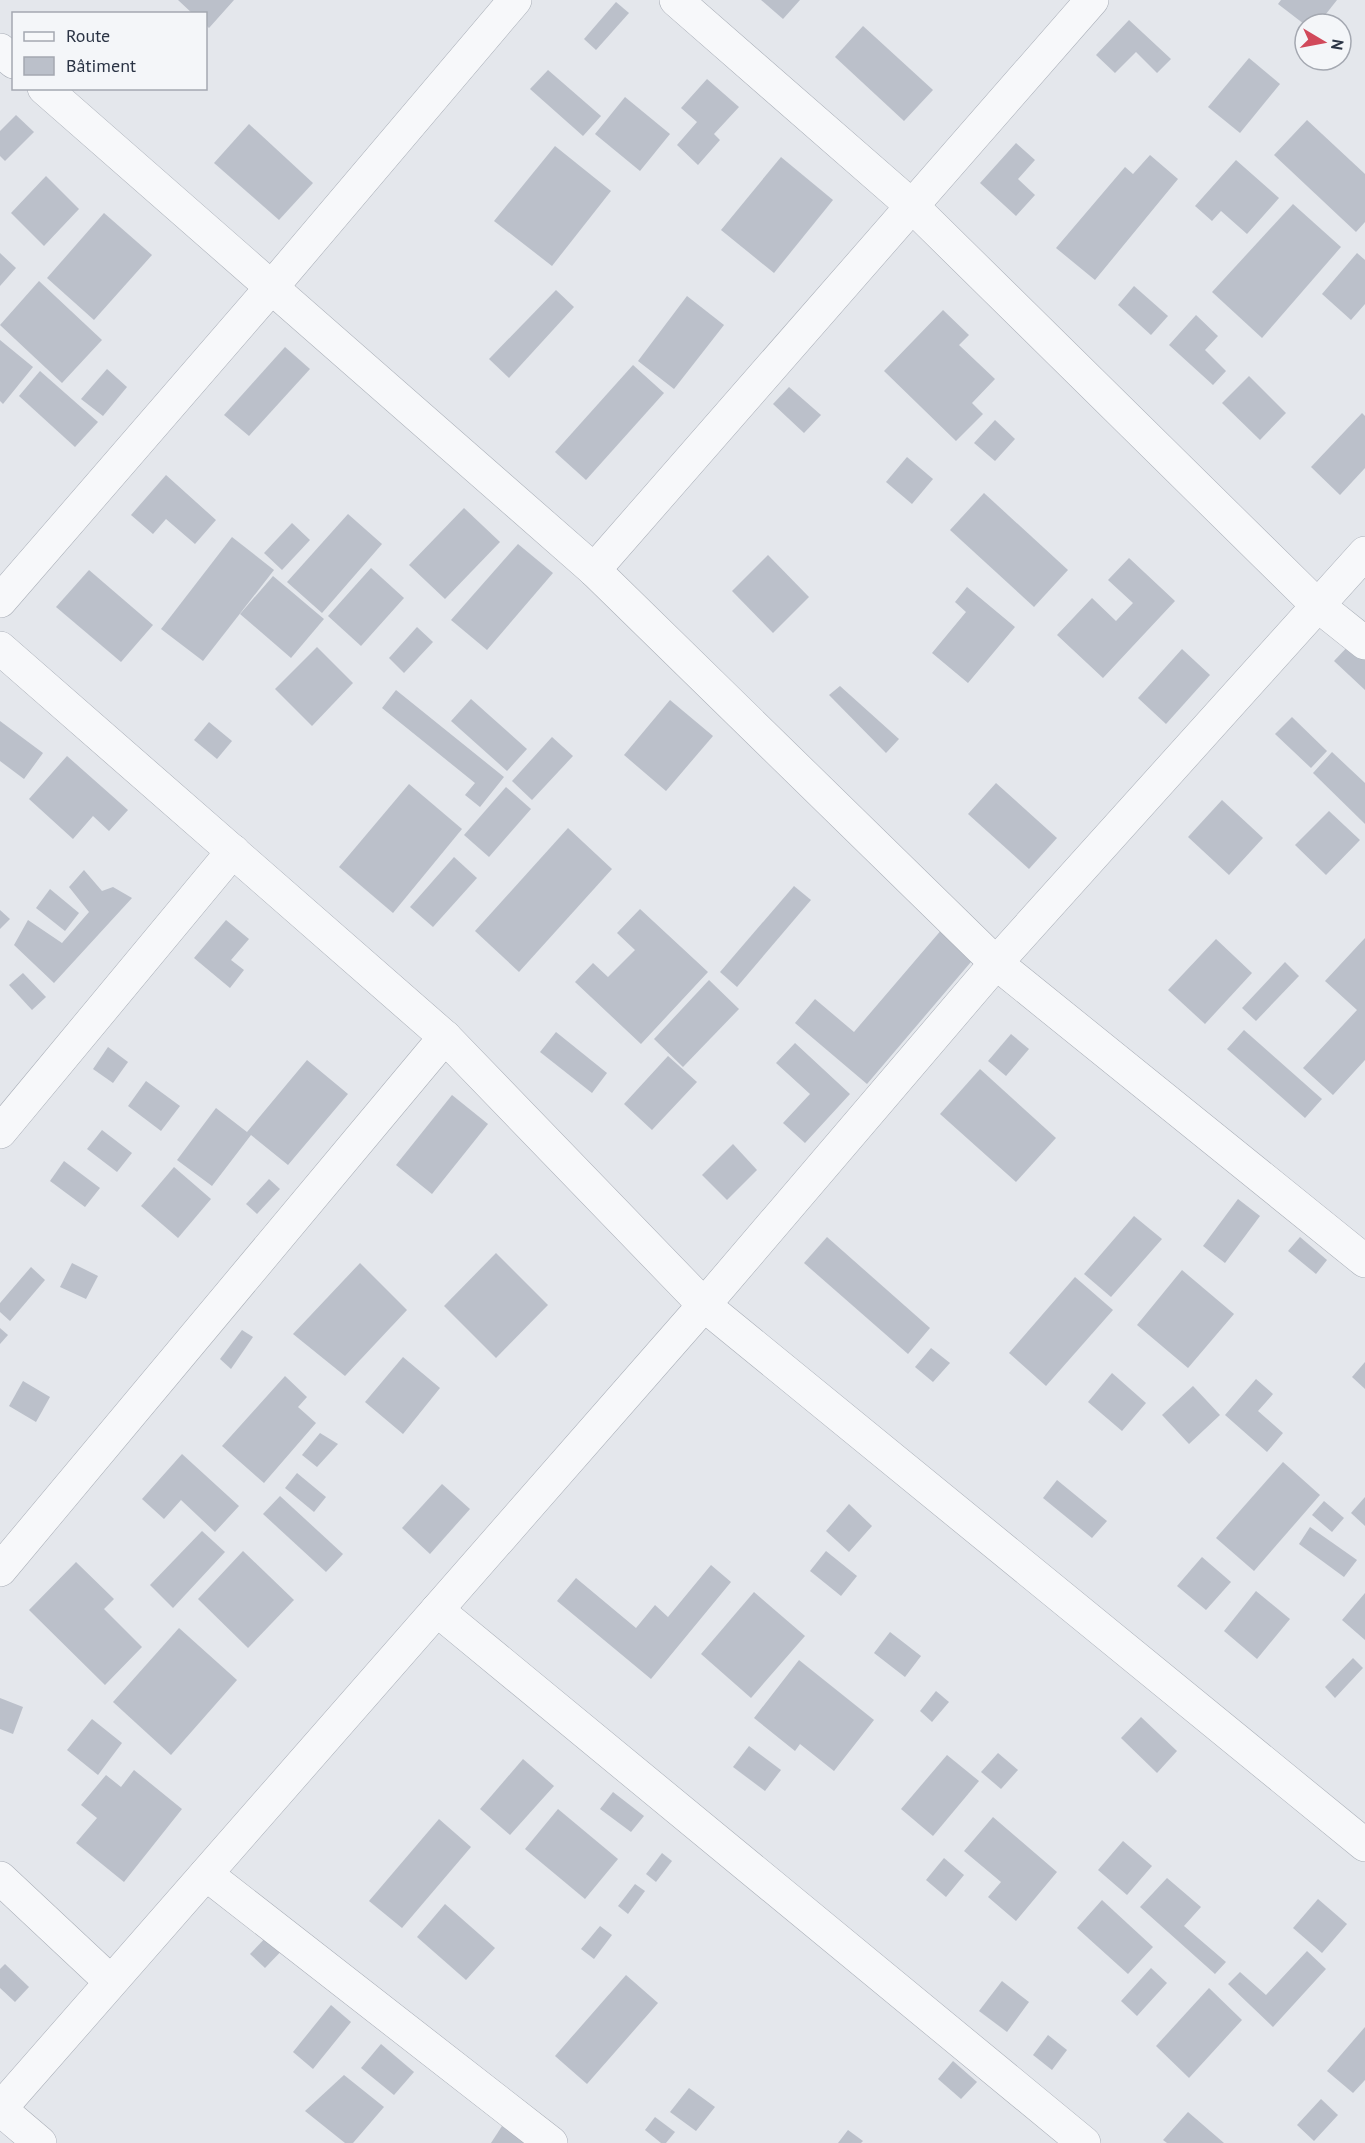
<svg xmlns="http://www.w3.org/2000/svg" width="1365" height="2143" viewBox="0 0 1365 2143" font-family="'PT Sans',sans-serif">
	<rect width="100%" height="100%" fill="#e4e7ec"/>
	<g fill="#bbc0ca">
		<path d="M 178,0 L 234,0 L 209,28 L 206,25 L 206,14 L 193,14 Z"/>
		<path d="M 761,0 L 800,0 L 783,19 Z"/>
		<path d="M 1281,0 L 1337,0 L 1318,24 L 1304,24 L 1278,4 Z"/>
		<path d="M 616,2 L 629,13 L 596,50 L 584,39 Z"/>
		<path d="M 1129,20 L 1171,59 L 1157,73 L 1136,52 L 1115,73 L 1096,55 Z"/>
		<path d="M 863,26 L 933,90 L 904,121 L 835,57 Z"/>
		<path d="M 1249,58 L 1280,84 L 1240,133 L 1208,107 Z"/>
		<path d="M 548,70 L 601,116 L 583,136 L 530,89 Z"/>
		<path d="M 707,79 L 739,107 L 714,134 L 720,140 L 698,165 L 677,145 L 697,122 L 681,108 Z"/>
		<path d="M 625,97 L 670,134 L 640,171 L 595,134 Z"/>
		<path d="M 16,115 L 34,132 L 5,161 L 0,156 L 0,131 Z"/>
		<path d="M 1307,120 L 1365,174 L 1365,222 L 1356,232 L 1274,155 Z"/>
		<path d="M 249,124 L 313,183 L 279,220 L 214,163 Z"/>
		<path d="M 1016,143 L 1035,160 L 1018,179 L 1035,195 L 1016,216 L 980,183 Z"/>
		<path d="M 555,146 L 611,191 L 552,266 L 494,221 Z"/>
		<path d="M 1150,155 L 1178,179 L 1095,280 L 1056,248 L 1125,167 L 1133,174 Z"/>
		<path d="M 781,157 L 833,200 L 774,273 L 721,230 Z"/>
		<path d="M 1236,160 L 1279,198 L 1247,234 L 1221,211 L 1212,221 L 1195,206 Z"/>
		<path d="M 46,176 L 79,209 L 44,246 L 11,213 Z"/>
		<path d="M 1293,204 L 1341,247 L 1262,338 L 1212,292 Z"/>
		<path d="M 104,213 L 152,255 L 94,320 L 47,278 Z"/>
		<path d="M 0,253 L 16,268 L 0,286 Z"/>
		<path d="M 1357,253 L 1365,260 L 1365,304 L 1351,320 L 1322,294 Z"/>
		<path d="M 39,281 L 102,340 L 62,383 L 0,325 Z"/>
		<path d="M 1134,286 L 1168,316 L 1151,335 L 1118,305 Z"/>
		<path d="M 556,290 L 574,307 L 509,378 L 489,359 Z"/>
		<path d="M 687,296 L 724,325 L 674,389 L 638,361 Z"/>
		<path d="M 943,310 L 969,335 L 959,345 L 995,379 L 972,403 L 983,414 L 956,441 L 884,371 Z"/>
		<path d="M 1196,315 L 1218,336 L 1205,350 L 1226,371 L 1213,385 L 1169,345 Z"/>
		<path d="M 0,340 L 33,367 L 3,404 L 0,401 Z"/>
		<path d="M 285,347 L 310,369 L 249,436 L 224,415 Z"/>
		<path d="M 633,365 L 664,393 L 586,480 L 555,452 Z"/>
		<path d="M 107,369 L 127,387 L 103,416 L 81,399 Z"/>
		<path d="M 40,371 L 98,422 L 75,447 L 19,396 Z"/>
		<path d="M 1249,376 L 1286,413 L 1260,440 L 1222,403 Z"/>
		<path d="M 789,387 L 821,415 L 804,433 L 773,404 Z"/>
		<path d="M 1362,413 L 1365,416 L 1365,468 L 1340,495 L 1311,467 Z"/>
		<path d="M 995,420 L 1015,439 L 995,461 L 974,443 Z"/>
		<path d="M 907,457 L 933,479 L 912,504 L 886,482 Z"/>
		<path d="M 166,475 L 216,520 L 195,544 L 166,519 L 153,534 L 131,515 Z"/>
		<path d="M 984,493 L 1068,570 L 1034,607 L 950,530 Z"/>
		<path d="M 464,508 L 500,542 L 445,599 L 409,565 Z"/>
		<path d="M 348,514 L 382,544 L 322,613 L 287,582 Z"/>
		<path d="M 292,523 L 310,540 L 282,570 L 264,553 Z"/>
		<path d="M 232,537 L 274,570 L 203,661 L 161,629 Z"/>
		<path d="M 518,544 L 553,573 L 487,650 L 451,620 Z"/>
		<path d="M 768,555 L 809,597 L 773,633 L 732,591 Z"/>
		<path d="M 1129,558 L 1175,601 L 1103,678 L 1057,635 L 1092,598 L 1116,621 L 1133,603 L 1108,580 Z"/>
		<path d="M 371,568 L 404,598 L 361,646 L 328,616 Z"/>
		<path d="M 89,570 L 153,625 L 121,662 L 56,607 Z"/>
		<path d="M 273,576 L 324,619 L 291,658 L 240,614 Z"/>
		<path d="M 967,587 L 1015,627 L 968,683 L 932,653 L 966,612 L 955,602 Z"/>
		<path d="M 417,627 L 433,642 L 404,673 L 389,658 Z"/>
		<path d="M 1352,642 L 1365,655 L 1365,690 L 1334,661 Z"/>
		<path d="M 317,647 L 353,683 L 312,726 L 275,689 Z"/>
		<path d="M 1182,649 L 1210,675 L 1166,724 L 1138,698 Z"/>
		<path d="M 840,686 L 899,739 L 886,753 L 829,695 Z"/>
		<path d="M 396,690 L 504,777 L 480,807 L 465,795 L 475,783 L 382,708 Z"/>
		<path d="M 471,699 L 527,749 L 507,771 L 451,721 Z"/>
		<path d="M 670,700 L 713,736 L 666,791 L 624,755 Z"/>
		<path d="M 1292,717 L 1327,751 L 1311,768 L 1275,734 Z"/>
		<path d="M 0,721 L 43,753 L 24,779 L 0,761 Z"/>
		<path d="M 209,722 L 232,741 L 217,759 L 194,740 Z"/>
		<path d="M 552,737 L 573,756 L 532,800 L 512,781 Z"/>
		<path d="M 1332,752 L 1365,783 L 1365,824 L 1313,773 Z"/>
		<path d="M 67,756 L 128,810 L 109,831 L 93,816 L 73,839 L 29,799 Z"/>
		<path d="M 996,783 L 1057,838 L 1029,869 L 968,814 Z"/>
		<path d="M 409,784 L 462,829 L 393,913 L 339,867 Z"/>
		<path d="M 506,787 L 531,809 L 489,857 L 464,835 Z"/>
		<path d="M 1222,800 L 1263,838 L 1229,875 L 1188,837 Z"/>
		<path d="M 1329,811 L 1360,840 L 1326,875 L 1295,845 Z"/>
		<path d="M 568,828 L 612,869 L 519,972 L 475,931 Z"/>
		<path d="M 454,857 L 477,878 L 433,927 L 410,907 Z"/>
		<path d="M 84,870 L 102,891 L 113,887 L 132,898 L 54,983 L 14,945 L 28,920 L 62,943 L 89,912 L 69,887 Z"/>
		<path d="M 794,886 L 811,900 L 737,987 L 720,972 Z"/>
		<path d="M 50,889 L 79,913 L 65,931 L 36,908 Z"/>
		<path d="M 640,909 L 708,972 L 641,1044 L 575,982 L 593,963 L 608,977 L 635,950 L 617,933 Z"/>
		<path d="M 0,910 L 10,919 L 0,929 Z"/>
		<path d="M 226,920 L 249,939 L 231,960 L 244,970 L 230,988 L 194,958 Z"/>
		<path d="M 943,928 L 976,956 L 867,1084 L 795,1023 L 815,999 L 854,1032 Z"/>
		<path d="M 1365,938 L 1365,1060 L 1333,1095 L 1303,1068 L 1357,1010 L 1325,981 Z"/>
		<path d="M 1216,939 L 1252,973 L 1205,1024 L 1168,990 Z"/>
		<path d="M 1285,962 L 1299,976 L 1256,1021 L 1242,1008 Z"/>
		<path d="M 23,973 L 46,997 L 32,1010 L 9,985 Z"/>
		<path d="M 709,980 L 739,1009 L 683,1067 L 654,1039 Z"/>
		<path d="M 1244,1030 L 1322,1099 L 1305,1118 L 1227,1049 Z"/>
		<path d="M 556,1032 L 607,1073 L 592,1093 L 540,1052 Z"/>
		<path d="M 1011,1034 L 1029,1049 L 1006,1076 L 988,1061 Z"/>
		<path d="M 795,1043 L 850,1094 L 805,1143 L 783,1123 L 810,1094 L 776,1063 Z"/>
		<path d="M 108,1047 L 128,1062 L 113,1083 L 93,1069 Z"/>
		<path d="M 668,1056 L 697,1082 L 652,1130 L 624,1104 Z"/>
		<path d="M 307,1060 L 348,1094 L 288,1165 L 251,1135 L 212,1186 L 177,1160 L 216,1108 L 247,1132 Z"/>
		<path d="M 980,1069 L 1056,1138 L 1016,1182 L 940,1114 Z"/>
		<path d="M 146,1081 L 180,1106 L 161,1131 L 128,1106 Z"/>
		<path d="M 452,1095 L 488,1124 L 432,1194 L 396,1165 Z"/>
		<path d="M 102,1130 L 132,1153 L 117,1172 L 87,1149 Z"/>
		<path d="M 733,1144 L 757,1170 L 727,1200 L 702,1175 Z"/>
		<path d="M 64,1161 L 100,1188 L 85,1207 L 50,1181 Z"/>
		<path d="M 174,1167 L 211,1199 L 178,1238 L 141,1206 Z"/>
		<path d="M 269,1179 L 280,1189 L 257,1214 L 246,1204 Z"/>
		<path d="M 1238,1199 L 1260,1216 L 1225,1263 L 1203,1246 Z"/>
		<path d="M 1134,1216 L 1162,1239 L 1111,1297 L 1084,1274 Z"/>
		<path d="M 827,1237 L 930,1328 L 908,1354 L 804,1263 Z"/>
		<path d="M 1300,1237 L 1327,1260 L 1316,1274 L 1288,1251 Z"/>
		<path d="M 496,1253 L 548,1305 L 496,1358 L 444,1306 Z"/>
		<path d="M 72,1263 L 98,1276 L 86,1299 L 60,1287 Z"/>
		<path d="M 360,1263 L 407,1310 L 345,1376 L 293,1334 Z"/>
		<path d="M 31,1267 L 45,1280 L 10,1321 L 0,1312 L 0,1303 Z"/>
		<path d="M 1182,1270 L 1234,1314 L 1188,1368 L 1137,1325 Z"/>
		<path d="M 1075,1277 L 1113,1310 L 1046,1386 L 1009,1353 Z"/>
		<path d="M 0,1328 L 8,1335 L 0,1344 Z"/>
		<path d="M 242,1330 L 253,1337 L 231,1369 L 220,1359 Z"/>
		<path d="M 931,1348 L 950,1363 L 933,1382 L 915,1367 Z"/>
		<path d="M 403,1357 L 440,1388 L 403,1434 L 365,1402 Z"/>
		<path d="M 1365,1362 L 1365,1389 L 1352,1377 Z"/>
		<path d="M 1112,1373 L 1146,1403 L 1122,1431 L 1088,1402 Z"/>
		<path d="M 285,1376 L 307,1397 L 298,1407 L 316,1423 L 264,1483 L 222,1446 Z"/>
		<path d="M 1256,1379 L 1273,1394 L 1258,1411 L 1283,1433 L 1267,1452 L 1225,1415 Z"/>
		<path d="M 23,1381 L 50,1397 L 36,1422 L 9,1406 Z"/>
		<path d="M 1193,1386 L 1220,1415 L 1189,1444 L 1162,1415 Z"/>
		<path d="M 320,1433 L 338,1444 L 317,1467 L 302,1455 Z"/>
		<path d="M 182,1454 L 239,1506 L 215,1532 L 181,1500 L 164,1519 L 142,1499 Z"/>
		<path d="M 1283,1462 L 1320,1495 L 1254,1571 L 1216,1538 Z"/>
		<path d="M 297,1473 L 326,1497 L 314,1512 L 285,1488 Z"/>
		<path d="M 1057,1480 L 1107,1521 L 1092,1538 L 1043,1498 Z"/>
		<path d="M 442,1484 L 470,1509 L 430,1554 L 402,1528 Z"/>
		<path d="M 280,1496 L 343,1554 L 326,1572 L 263,1514 Z"/>
		<path d="M 1365,1497 L 1365,1526 L 1351,1513 Z"/>
		<path d="M 1324,1501 L 1344,1518 L 1332,1532 L 1312,1515 Z"/>
		<path d="M 849,1504 L 872,1526 L 849,1552 L 826,1531 Z"/>
		<path d="M 1310,1527 L 1357,1560 L 1344,1577 L 1299,1544 Z"/>
		<path d="M 202,1531 L 225,1552 L 173,1608 L 150,1585 Z"/>
		<path d="M 243,1551 L 294,1600 L 248,1648 L 198,1599 Z"/>
		<path d="M 826,1551 L 857,1576 L 841,1596 L 810,1571 Z"/>
		<path d="M 1202,1557 L 1231,1582 L 1206,1610 L 1177,1586 Z"/>
		<path d="M 76,1562 L 114,1599 L 104,1609 L 142,1647 L 105,1685 L 29,1610 Z"/>
		<path d="M 711,1565 L 731,1582 L 651,1679 L 557,1601 L 576,1578 L 636,1628 L 655,1605 L 668,1617 Z"/>
		<path d="M 1256,1591 L 1290,1619 L 1257,1659 L 1224,1631 Z"/>
		<path d="M 754,1592 L 805,1636 L 751,1698 L 701,1654 Z"/>
		<path d="M 1365,1593 L 1365,1640 L 1342,1620 Z"/>
		<path d="M 179,1628 L 237,1680 L 171,1755 L 113,1702 Z"/>
		<path d="M 890,1632 L 921,1656 L 905,1677 L 874,1653 Z"/>
		<path d="M 1353,1658 L 1363,1668 L 1335,1698 L 1325,1687 Z"/>
		<path d="M 799,1660 L 874,1720 L 834,1771 L 800,1744 L 795,1751 L 754,1718 Z"/>
		<path d="M 936,1691 L 949,1702 L 932,1722 L 920,1711 Z"/>
		<path d="M 0,1698 L 23,1707 L 13,1734 L 0,1729 Z"/>
		<path d="M 1141,1717 L 1177,1751 L 1157,1773 L 1121,1738 Z"/>
		<path d="M 92,1719 L 122,1743 L 98,1775 L 67,1750 Z"/>
		<path d="M 749,1746 L 781,1770 L 765,1791 L 733,1767 Z"/>
		<path d="M 998,1753 L 1018,1770 L 1001,1789 L 981,1772 Z"/>
		<path d="M 947,1755 L 979,1781 L 933,1836 L 901,1809 Z"/>
		<path d="M 523,1759 L 554,1786 L 510,1835 L 480,1809 Z"/>
		<path d="M 134,1770 L 182,1809 L 124,1882 L 76,1843 L 97,1818 L 81,1805 L 106,1775 L 121,1787 Z"/>
		<path d="M 613,1792 L 644,1816 L 631,1832 L 600,1809 Z"/>
		<path d="M 558,1809 L 618,1859 L 585,1899 L 525,1849 Z"/>
		<path d="M 993,1817 L 1057,1872 L 1016,1921 L 988,1897 L 1001,1882 L 964,1851 Z"/>
		<path d="M 439,1819 L 471,1847 L 402,1928 L 369,1901 Z"/>
		<path d="M 1123,1841 L 1152,1866 L 1127,1895 L 1098,1870 Z"/>
		<path d="M 662,1853 L 672,1861 L 656,1882 L 646,1874 Z"/>
		<path d="M 944,1858 L 964,1875 L 946,1897 L 926,1880 Z"/>
		<path d="M 1167,1878 L 1201,1907 L 1184,1926 L 1226,1962 L 1215,1974 L 1140,1907 Z"/>
		<path d="M 635,1884 L 645,1891 L 628,1914 L 618,1906 Z"/>
		<path d="M 1318,1899 L 1347,1924 L 1322,1953 L 1293,1928 Z"/>
		<path d="M 1102,1900 L 1153,1947 L 1128,1974 L 1077,1928 Z"/>
		<path d="M 445,1904 L 495,1948 L 466,1980 L 417,1937 Z"/>
		<path d="M 600,1926 L 612,1935 L 594,1959 L 581,1949 Z"/>
		<path d="M 275,1928 L 290,1942 L 265,1968 L 250,1954 Z"/>
		<path d="M 1307,1951 L 1326,1969 L 1273,2027 L 1228,1984 L 1240,1972 L 1266,1995 Z"/>
		<path d="M 5,1964 L 29,1987 L 15,2002 L 0,1988 L 0,1969 Z"/>
		<path d="M 1151,1968 L 1167,1983 L 1137,2016 L 1121,2001 Z"/>
		<path d="M 626,1975 L 658,2003 L 587,2084 L 555,2056 Z"/>
		<path d="M 1002,1981 L 1029,2002 L 1007,2032 L 979,2011 Z"/>
		<path d="M 1209,1988 L 1242,2020 L 1189,2078 L 1156,2046 Z"/>
		<path d="M 331,2005 L 351,2022 L 313,2069 L 293,2052 Z"/>
		<path d="M 1365,2027 L 1365,2080 L 1353,2093 L 1327,2071 Z"/>
		<path d="M 1048,2035 L 1067,2050 L 1052,2070 L 1033,2055 Z"/>
		<path d="M 381,2044 L 414,2072 L 394,2095 L 361,2068 Z"/>
		<path d="M 953,2061 L 977,2082 L 961,2099 L 938,2079 Z"/>
		<path d="M 344,2075 L 384,2107 L 353,2143 L 345,2143 L 305,2111 Z"/>
		<path d="M 689,2088 L 715,2107 L 696,2131 L 670,2112 Z"/>
		<path d="M 1321,2099 L 1338,2115 L 1314,2141 L 1297,2125 Z"/>
		<path d="M 1188,2112 L 1224,2143 L 1167,2143 L 1163,2140 Z"/>
		<path d="M 655,2117 L 675,2132 L 666,2143 L 661,2143 L 645,2130 Z"/>
		<path d="M 502,2126 L 527,2143 L 491,2143 Z"/>
		<path d="M 848,2130 L 863,2141 L 861,2143 L 838,2143 Z"/>
	</g>
	<g fill="none" stroke-linecap="round" stroke-linejoin="round">
		<defs>
			<g id="minor">
				<path d="M 676,0 L 912,206 L 1316,604 L 1365,643"/>
				<path d="M 0,50 L 14,62"/>
				<path d="M 44,88 L 594,570 L 996,963 L 1365,1261"/>
				<path d="M 594,570 L 1092,0"/>
				<path d="M 0,601 L 271,288 L 515,0"/>
				<path d="M 0,648 L 445,1037 L 704,1305 L 1365,1845"/>
				<path d="M 0,1132 L 233,851"/>
				<path d="M 0,1570 L 445,1037"/>
				<path d="M 437,1610 L 1084,2143"/>
				<path d="M 206,1874 L 551,2143"/>
				<path d="M 0,1878 L 110,1981"/>
				<path d="M 0,2109 L 704,1305 L 996,963 L 1365,553"/>
				<path d="M 0,2109 L 40,2143"/>
			</g>
		</defs>
		<use href="#minor" stroke="#a9aeb7" stroke-width="34"/>
		<use href="#minor" stroke="#f7f8fa" stroke-width="33"/>
	</g>
	<rect x="12" y="12" width="195" height="78" fill="#f4f6f9" stroke="#a4a8b1" stroke-width="1.5"/>
	<rect x="24" y="32" width="30" height="9" fill="#f7f8fa" stroke="#a4a8b1" stroke-width="1.5"/>
	<text x="66" y="42" font-size="18" fill="#2b3445">Route</text>
	<rect x="24" y="57" width="30" height="18" fill="#bbc0ca" stroke="#a4a8b1" stroke-width="1.5"/>
	<text x="66" y="72" font-size="18" fill="#2b3445">Bâtiment</text>
	<g transform="translate(1323 42) rotate(100)"><circle r="28" fill="#f4f6f9" stroke="#a4a8b1" stroke-width="1.5"/>
	<path d="M0-4.5L10 22L0 15L-10 22Z" fill="#d1495b"/>
	<text y="-9" font-size="16" font-weight="bold" text-anchor="middle" fill="#2b3445">N</text>
	</g>
</svg>
